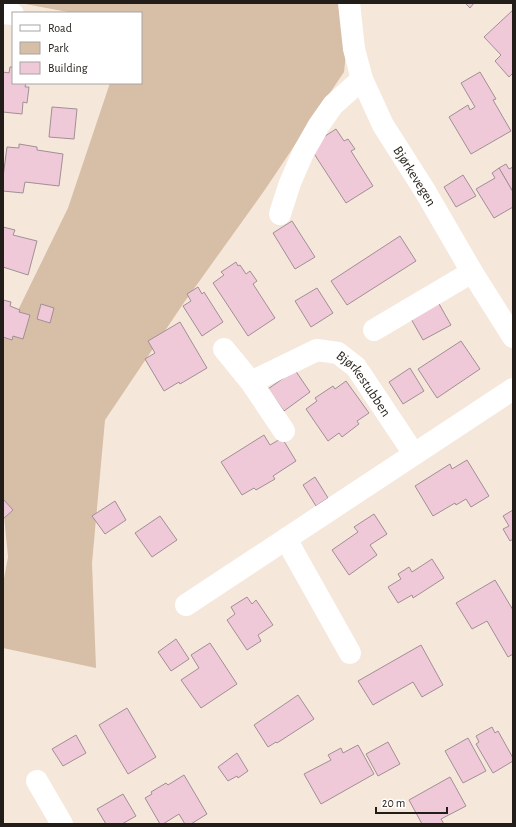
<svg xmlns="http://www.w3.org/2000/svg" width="516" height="827" viewBox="0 0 516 827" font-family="'Alegreya Sans',sans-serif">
	<rect width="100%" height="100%" fill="#f5e7da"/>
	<path fill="#d7bea6" d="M 20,3 L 351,3 L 344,72 L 264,191 L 183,304 L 105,420 L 92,563 L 96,668 L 3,648 L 3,584 L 8,557 L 3,505 L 3,341 L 68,208 L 110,83 L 141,83 L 141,13 L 73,13 Z"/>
	<g fill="#f0c9d9" stroke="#a18f96">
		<path d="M 465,3 L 474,3 L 470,8 Z"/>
		<path d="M 513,10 L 513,73 L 509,77 L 495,61 L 501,55 L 484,37 Z"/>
		<path d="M 10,67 L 13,67 L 13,83 L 26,83 L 25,87 L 29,87 L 27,103 L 23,102 L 22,114 L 3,112 L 3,72 L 9,73 Z"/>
		<path d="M 480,72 L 496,99 L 493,100 L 511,131 L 471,154 L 449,117 L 468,105 L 470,110 L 475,107 L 461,83 Z"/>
		<path d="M 52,107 L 77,109 L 74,139 L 49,137 Z"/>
		<path d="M 336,129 L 344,141 L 348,139 L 355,149 L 351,151 L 373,186 L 346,203 L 311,149 L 319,140 Z"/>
		<path d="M 19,144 L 37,147 L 37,150 L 63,154 L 59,186 L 25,182 L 23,193 L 3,191 L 3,177 L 7,147 L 19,148 Z"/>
		<path d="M 506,164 L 509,169 L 513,167 L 513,192 L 499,168 Z"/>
		<path d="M 499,168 L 513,192 L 513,207 L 494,218 L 476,189 L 495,178 L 492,173 Z"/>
		<path d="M 463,175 L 476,196 L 456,207 L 444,187 Z"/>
		<path d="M 292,221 L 315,257 L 295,269 L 273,233 Z"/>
		<path d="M 3,227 L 15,230 L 13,235 L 37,241 L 28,275 L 3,267 Z"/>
		<path d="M 400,236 L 416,261 L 347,305 L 331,281 Z"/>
		<path d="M 236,262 L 238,266 L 240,265 L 246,274 L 250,271 L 257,281 L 253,284 L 275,318 L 248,336 L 213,283 L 224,275 L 221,272 Z"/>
		<path d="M 198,287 L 202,294 L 204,292 L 223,322 L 202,336 L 183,306 L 191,301 L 187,294 Z"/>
		<path d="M 317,288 L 333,313 L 311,327 L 295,301 Z"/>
		<path d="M 3,300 L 11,302 L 10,306 L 20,310 L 19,312 L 30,315 L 23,339 L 13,336 L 12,340 L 3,337 Z"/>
		<path d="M 438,302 L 451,325 L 423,340 L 410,317 Z"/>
		<path d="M 41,304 L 54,308 L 50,323 L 37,319 Z"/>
		<path d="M 180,322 L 207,368 L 180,384 L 179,382 L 164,391 L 145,359 L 155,353 L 148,341 Z"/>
		<path d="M 461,341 L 480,369 L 437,398 L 418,369 Z"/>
		<path d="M 410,368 L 424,391 L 403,404 L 389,382 Z"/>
		<path d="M 295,370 L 310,392 L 284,411 L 268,389 Z"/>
		<path d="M 346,381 L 369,413 L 357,421 L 359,424 L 342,437 L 339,433 L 328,441 L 306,409 L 317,401 L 315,398 L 333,386 L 335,389 Z"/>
		<path d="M 264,435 L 270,445 L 282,438 L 296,461 L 273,476 L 275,479 L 256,490 L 254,488 L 242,495 L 221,462 Z"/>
		<path d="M 467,460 L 489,496 L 471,507 L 466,499 L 456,505 L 455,503 L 433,516 L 415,486 L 450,464 L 452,469 Z"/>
		<path d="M 315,477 L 328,498 L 316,506 L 303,485 Z"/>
		<path d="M 3,499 L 13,510 L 3,519 Z"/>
		<path d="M 115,501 L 126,520 L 105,534 L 92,516 Z"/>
		<path d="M 513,510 L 513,539 L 510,541 L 503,529 L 509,526 L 503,516 Z"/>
		<path d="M 374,514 L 387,534 L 370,545 L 377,555 L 349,575 L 332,550 L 358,532 L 354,527 Z"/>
		<path d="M 160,516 L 177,540 L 152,557 L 135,533 Z"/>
		<path d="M 432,559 L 444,578 L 413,598 L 412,595 L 398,603 L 388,587 L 401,579 L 398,574 L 409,567 L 412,572 Z"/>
		<path d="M 495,580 L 513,610 L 513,654 L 508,657 L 487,621 L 472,629 L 456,603 Z"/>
		<path d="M 247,597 L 252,604 L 256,600 L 273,625 L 258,635 L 261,641 L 247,650 L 227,620 L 235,614 L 231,607 Z"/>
		<path d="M 176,639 L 189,659 L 171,671 L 158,652 Z"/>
		<path d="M 210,643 L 237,684 L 201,708 L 181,680 L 199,668 L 191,655 Z"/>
		<path d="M 421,645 L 443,685 L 422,697 L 413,682 L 373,705 L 358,681 Z"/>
		<path d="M 298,695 L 314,719 L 277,743 L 276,742 L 268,747 L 254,725 Z"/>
		<path d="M 127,708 L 156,757 L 128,774 L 99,725 Z"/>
		<path d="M 492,727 L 495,733 L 498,731 L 513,758 L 513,761 L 493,773 L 476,744 L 479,742 L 476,736 Z"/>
		<path d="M 76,735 L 86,753 L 63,766 L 52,749 Z"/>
		<path d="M 468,738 L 486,771 L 463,783 L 445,751 Z"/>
		<path d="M 388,742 L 400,764 L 378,776 L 366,754 Z"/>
		<path d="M 358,745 L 374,774 L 321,804 L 304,774 L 331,760 L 328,755 L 341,748 L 343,753 Z"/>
		<path d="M 237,753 L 248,771 L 238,778 L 237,776 L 228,781 L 218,767 Z"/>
		<path d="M 184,775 L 207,814 L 191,824 L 185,824 L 179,814 L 163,824 L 160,824 L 145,798 L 152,794 L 151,792 L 166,783 L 168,785 Z"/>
		<path d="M 450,777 L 466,806 L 441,819 L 444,824 L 422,824 L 409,800 Z"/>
		<path d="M 123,794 L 136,816 L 122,824 L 106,824 L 97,809 Z"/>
	</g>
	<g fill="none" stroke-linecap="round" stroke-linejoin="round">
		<g stroke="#fff" stroke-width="22">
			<path id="s1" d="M 349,3 L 354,49 L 362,79 L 383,125 L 425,191 L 472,272 L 513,337"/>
			<path d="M 3,13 L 13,14"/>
			<path d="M 280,214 L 290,183 L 303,153 L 319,125 L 333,105 L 362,79"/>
			<path d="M 374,330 L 472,272"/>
			<path d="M 224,349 L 251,382 L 284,431"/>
			<path id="s2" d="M 251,382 L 317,350 L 338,353 L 356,367 L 414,454"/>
			<path d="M 286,539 L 350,653"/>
			<path d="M 186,605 L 513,389"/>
			<path d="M 37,781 L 62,824"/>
		</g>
	</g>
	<g text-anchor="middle" stroke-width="3" stroke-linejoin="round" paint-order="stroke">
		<g font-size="14" fill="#221d18" stroke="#fff">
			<text dy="5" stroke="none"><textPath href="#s1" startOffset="188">Bjørkevegen</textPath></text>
			<text dy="5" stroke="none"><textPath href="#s2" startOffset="135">Bjørkestubben</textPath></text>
		</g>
	</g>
	<rect width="516" height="827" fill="none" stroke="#221d18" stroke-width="8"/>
	<rect x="12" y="12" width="130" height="72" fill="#ffffff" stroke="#a7a5a3"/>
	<rect x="20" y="25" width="20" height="6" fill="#ffffff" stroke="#a7a5a3"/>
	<text x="48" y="32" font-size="12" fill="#221d18">Road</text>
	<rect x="20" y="42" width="20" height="12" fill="#d7bea6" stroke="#a7a5a3"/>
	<text x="48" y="52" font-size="12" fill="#221d18">Park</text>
	<rect x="20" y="62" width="20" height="12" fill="#f0c9d9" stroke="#a7a5a3"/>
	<text x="48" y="72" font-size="12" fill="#221d18">Building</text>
	<path d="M376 807v6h71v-6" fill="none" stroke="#221d18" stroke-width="2"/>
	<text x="382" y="807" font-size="12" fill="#221d18" stroke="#ffffff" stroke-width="3" paint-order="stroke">20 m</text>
</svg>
